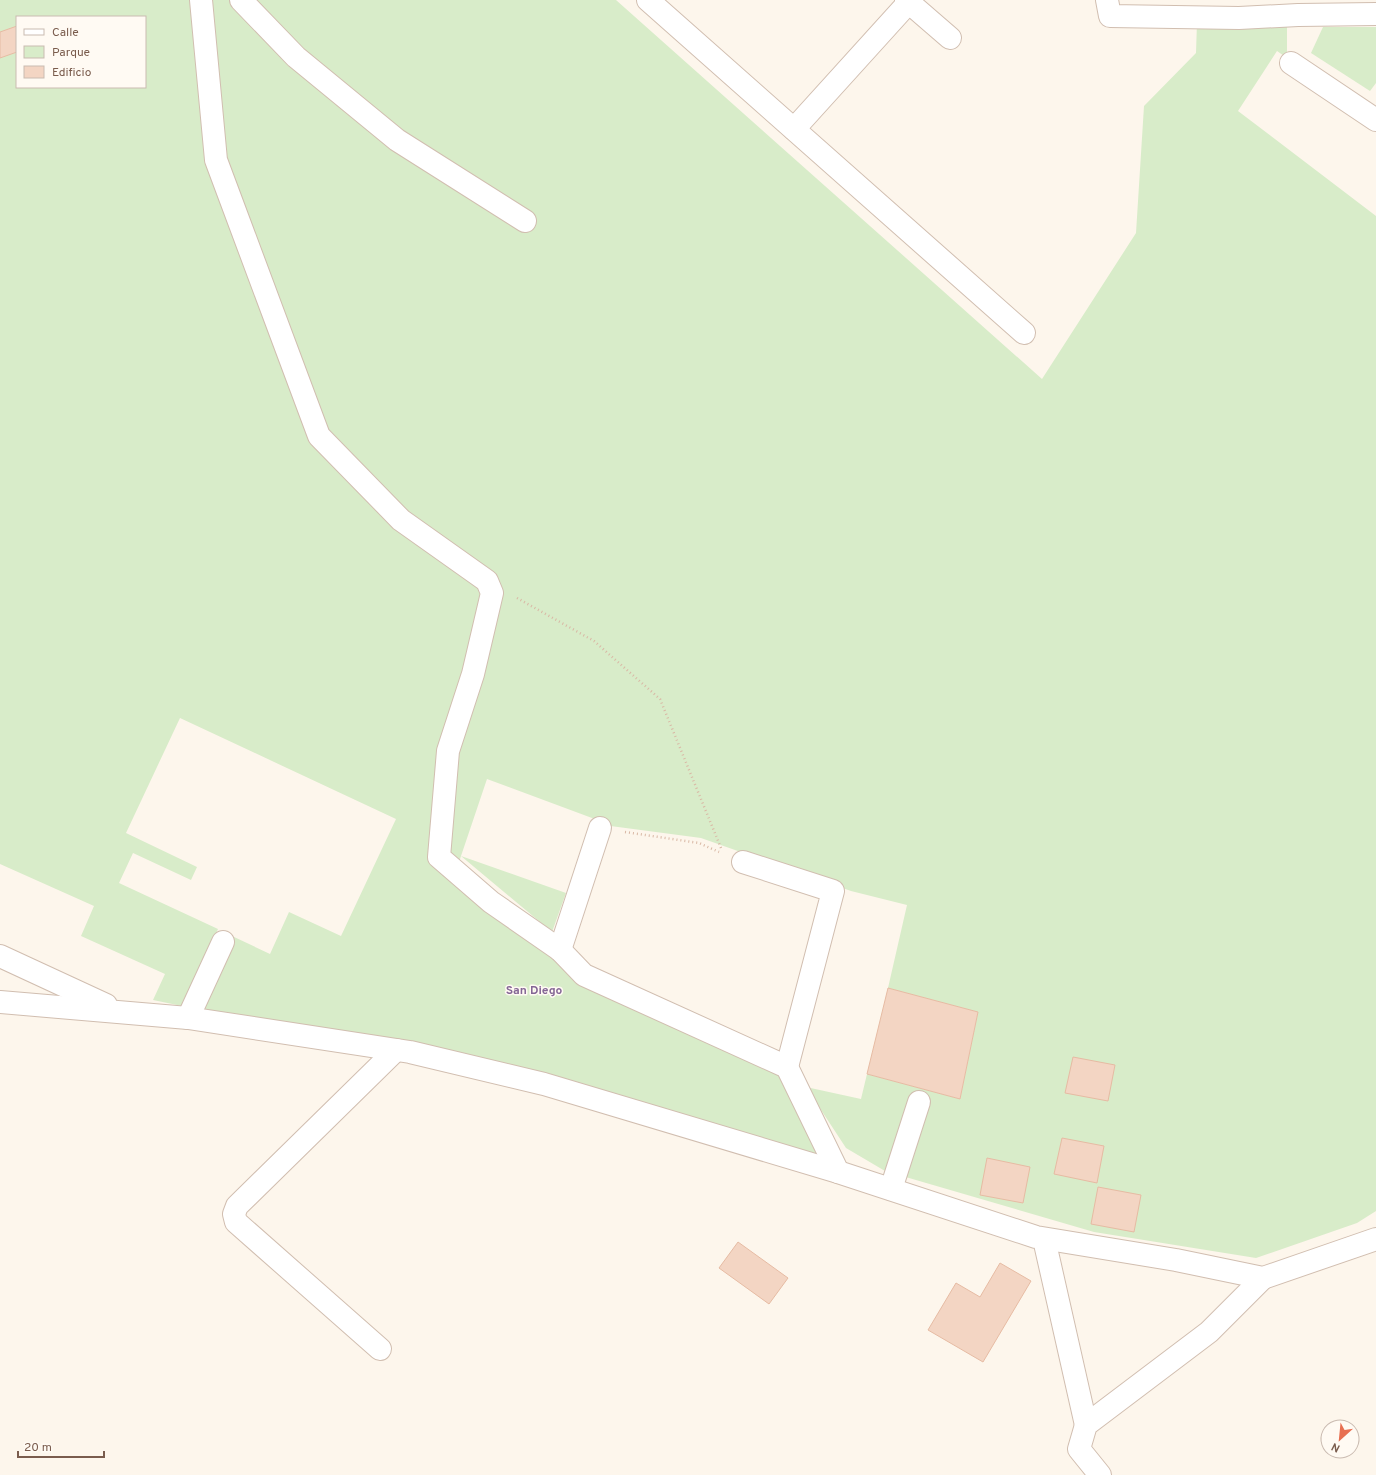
<svg xmlns="http://www.w3.org/2000/svg" width="1376" height="1475" viewBox="0 0 1376 1475" font-family="Overpass,sans-serif">
	<rect width="100%" height="100%" fill="#fdf6ec"/>
	<g fill="#d8ecc9" fill-rule="evenodd">
		<path d="M 0,0 L 616,0 L 1042,379 L 1136,233 L 1144,106 L 1196,53 L 1197,22 L 1287,22 L 1287,58 L 1277,51 L 1238,111 L 1376,216 L 1376,1211 L 1357,1223 L 1256,1258 L 1094,1232 L 885,1171 L 846,1148 L 806,1087 L 861,1099 L 867,1074 L 960,1099 L 978,1012 L 888,988 L 907,905 L 851,891 L 701,838 L 603,825 L 592,818 L 487,779 L 461,856 L 566,893 L 552,932 L 461,856 L 455,875 L 553,952 L 781,1071 L 827,1162 L 694,1125 L 196,1014 L 232,936 L 270,954 L 289,912 L 341,936 L 396,819 L 180,718 L 126,833 L 197,867 L 191,880 L 133,853 L 119,883 L 218,929 L 182,1006 L 153,1000 L 165,974 L 81,936 L 94,906 L 0,864 ZM 17,17 L 145,17 L 145,87 L 17,87 Z"/>
		<path d="M 1323,27 L 1376,27 L 1376,83 L 1370,91 L 1311,53 Z"/>
	</g>
	<g fill="#f3d5c3" stroke="#e6bba3">
		<path d="M 17,26 L 17,52 L 0,58 L 0,32 Z"/>
		<path d="M 888,988 L 978,1012 L 960,1099 L 867,1074 Z"/>
		<path d="M 1073,1057 L 1115,1065 L 1108,1101 L 1065,1093 Z"/>
		<path d="M 1062,1138 L 1104,1146 L 1097,1183 L 1054,1174 Z"/>
		<path d="M 987,1158 L 1030,1167 L 1023,1203 L 980,1195 Z"/>
		<path d="M 1098,1187 L 1141,1195 L 1134,1232 L 1091,1224 Z"/>
		<path d="M 738,1242 L 788,1278 L 769,1304 L 719,1268 Z"/>
		<path d="M 1000,1263 L 1031,1281 L 983,1362 L 928,1330 L 956,1283 L 980,1297 Z"/>
	</g>
	<g fill="none" stroke-linecap="round" stroke-linejoin="round">
		<defs>
			<g id="minor">
				<path d="M 201,0 L 216,160 L 319,436 L 401,520 L 487,581 L 492,593 L 473,674 L 448,751 L 439,857 L 491,902 L 560,950 L 584,975 L 787,1067 L 838,1172"/>
				<path d="M 241,0 L 296,57 L 397,140 L 525,221"/>
				<path d="M 648,0 L 1024,333"/>
				<path d="M 906,0 L 950,38"/>
				<path d="M 1107,0 L 1110,16 L 1239,18 L 1298,15 L 1376,14"/>
				<path d="M 1291,63 L 1376,120"/>
				<path d="M 794,129 L 909,2"/>
				<path d="M 743,862 L 833,891 L 787,1067"/>
				<path d="M 560,950 L 600,828"/>
				<path d="M 0,956 L 106,1005"/>
				<path d="M 0,1002 L 188,1018 L 410,1052 L 544,1084 L 838,1172 L 1036,1237 L 1176,1260 L 1263,1278 L 1376,1239"/>
				<path d="M 188,1018 L 223,942"/>
				<path d="M 891,1189 L 919,1102"/>
				<path d="M 1044,1239 L 1086,1425"/>
				<path d="M 380,1349 L 236,1222 L 234,1214 L 237,1206 L 396,1050"/>
				<path d="M 1100,1475 L 1079,1449 L 1086,1425 L 1209,1332 L 1263,1278"/>
			</g>
		</defs>
		<use href="#minor" stroke="#d1beb0" stroke-width="24"/>
		<g stroke="#d9b8a5" stroke-width="2.5" stroke-dasharray="1 3" stroke-linecap="butt">
			<path d="M 517,598 L 594,641 L 660,699 L 721,848"/>
			<path d="M 625,832 L 699,843 L 719,852"/>
		</g>
		<use href="#minor" stroke="#fff" stroke-width="22"/>
	</g>
	<g text-anchor="middle" stroke-width="3" stroke-linejoin="round" paint-order="stroke">
		<g font-size="12" font-weight="bold" fill="#846695" stroke="#fffaf3">
			<text x="534" y="994">San Diego</text>
		</g>
	</g>
	<rect x="16" y="16" width="130" height="72" fill="#fffaf3" stroke="#cabbb1"/>
	<rect x="24" y="29" width="20" height="6" fill="#ffffff" stroke="#cabbb1"/>
	<text x="52" y="36" font-size="12" fill="#7a5c4d">Calle</text>
	<rect x="24" y="46" width="20" height="12" fill="#d8ecc9" stroke="#cabbb1"/>
	<text x="52" y="56" font-size="12" fill="#7a5c4d">Parque</text>
	<rect x="24" y="66" width="20" height="12" fill="#f3d5c3" stroke="#cabbb1"/>
	<text x="52" y="76" font-size="12" fill="#7a5c4d">Edificio</text>
	<g transform="translate(1340 1439) rotate(207)"><circle r="19" fill="#fffaf3" stroke="#cabbb1"/>
	<path d="M0-3L7 15L0 10L-7 15Z" fill="#e76f51"/>
	<text y="-6" font-size="11" font-weight="bold" text-anchor="middle" fill="#7a5c4d">N</text>
	</g>
	<path d="M18 1451v6h86v-6" fill="none" stroke="#7a5c4d" stroke-width="2"/>
	<text x="24" y="1451" font-size="12" fill="#7a5c4d" stroke="#fffaf3" stroke-width="3" paint-order="stroke">20 m</text>
</svg>
